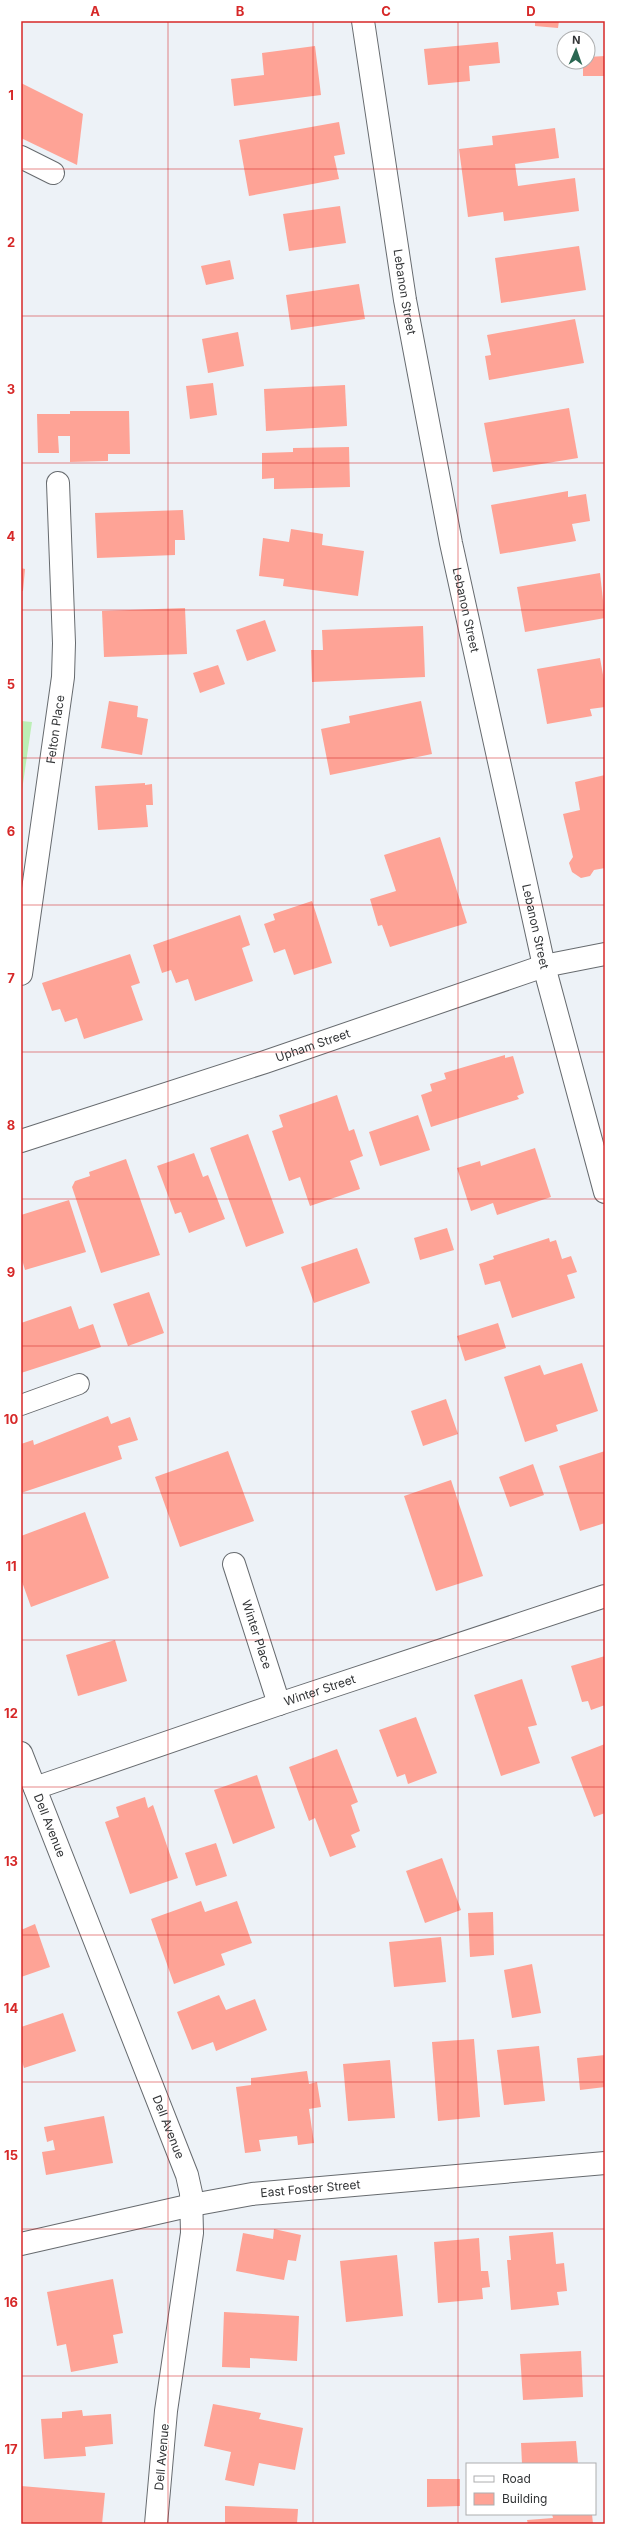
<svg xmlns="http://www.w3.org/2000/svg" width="626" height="2545" viewBox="0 0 626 2545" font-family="Inter,sans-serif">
	<rect width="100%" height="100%" fill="#edf2f7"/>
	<path fill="#bcefb5" d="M 21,721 L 32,722 L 21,797 Z"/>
	<g fill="#fea396">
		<path d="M 535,21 L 559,21 L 558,28 L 535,26 Z"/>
		<path d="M 498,42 L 500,63 L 469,66 L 470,81 L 428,85 L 424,49 Z"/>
		<path d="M 315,46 L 321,95 L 234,106 L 231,79 L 264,75 L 262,53 Z"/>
		<path d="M 605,56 L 605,76 L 583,76 L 583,62 L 588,62 L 588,57 Z"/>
		<path d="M 21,83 L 83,114 L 77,165 L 21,138 Z"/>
		<path d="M 339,122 L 345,154 L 334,156 L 339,179 L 249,196 L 239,140 Z"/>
		<path d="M 555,128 L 559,158 L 515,164 L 518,186 L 575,178 L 579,211 L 504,221 L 503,212 L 468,217 L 459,149 L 493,145 L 492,136 Z"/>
		<path d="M 340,206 L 346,243 L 289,251 L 283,214 Z"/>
		<path d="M 579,246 L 586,290 L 501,303 L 495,258 Z"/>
		<path d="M 230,260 L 234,279 L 206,285 L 201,266 Z"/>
		<path d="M 359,284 L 365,319 L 291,330 L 286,295 Z"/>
		<path d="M 575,319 L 584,363 L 489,380 L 485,356 L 491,355 L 487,335 Z"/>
		<path d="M 238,332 L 244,366 L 208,373 L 202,339 Z"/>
		<path d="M 213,383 L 217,415 L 190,419 L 186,386 Z"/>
		<path d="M 345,385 L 347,426 L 266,431 L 264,389 Z"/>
		<path d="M 569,408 L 578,458 L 493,472 L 484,423 Z"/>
		<path d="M 70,411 L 129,411 L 130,454 L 108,454 L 108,461 L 70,462 L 70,436 L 58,436 L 59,453 L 38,453 L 37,414 L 70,414 Z"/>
		<path d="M 349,447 L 350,487 L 274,489 L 274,478 L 262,479 L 262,453 L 293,452 L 293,448 Z"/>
		<path d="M 568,491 L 568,497 L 586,494 L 590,521 L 572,524 L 576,541 L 500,554 L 491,505 Z"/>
		<path d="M 183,510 L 185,540 L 175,540 L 175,555 L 97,558 L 95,513 Z"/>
		<path d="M 291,529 L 323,534 L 322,545 L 364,551 L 358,596 L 283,586 L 284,579 L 259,576 L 263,538 L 289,542 Z"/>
		<path d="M 21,568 L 25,569 L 23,591 L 21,591 Z"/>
		<path d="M 600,573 L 605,618 L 525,632 L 517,587 Z"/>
		<path d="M 185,608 L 187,654 L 104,657 L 102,611 Z"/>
		<path d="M 265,620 L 276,651 L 247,661 L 236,630 Z"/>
		<path d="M 423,626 L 425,677 L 312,682 L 311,650 L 323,650 L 322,630 Z"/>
		<path d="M 600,658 L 605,686 L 605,707 L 590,709 L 592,716 L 547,724 L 537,669 Z"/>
		<path d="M 218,665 L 225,684 L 200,693 L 193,673 Z"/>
		<path d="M 109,701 L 138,706 L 137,717 L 148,719 L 142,755 L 101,748 Z"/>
		<path d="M 421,701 L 432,754 L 330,775 L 321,729 L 350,723 L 349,716 Z"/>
		<path d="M 605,775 L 605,868 L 594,870 L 590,876 L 581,878 L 572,872 L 569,863 L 573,857 L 563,814 L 580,810 L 575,782 Z"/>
		<path d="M 145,783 L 145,785 L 152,784 L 153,805 L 146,805 L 148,827 L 98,830 L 95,786 Z"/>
		<path d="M 440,837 L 467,923 L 390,947 L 382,925 L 378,926 L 370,899 L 396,891 L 384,855 Z"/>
		<path d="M 312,901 L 332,963 L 294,975 L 285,949 L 274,953 L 264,924 L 275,920 L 273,914 Z"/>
		<path d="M 240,915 L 250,945 L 242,948 L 253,981 L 195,1001 L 188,979 L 176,983 L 171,970 L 162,973 L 153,945 Z"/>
		<path d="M 130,954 L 140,983 L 131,986 L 143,1020 L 84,1039 L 77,1018 L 65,1022 L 60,1009 L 52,1011 L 42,983 Z"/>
		<path d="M 505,1055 L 505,1058 L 513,1056 L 524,1093 L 517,1096 L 519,1099 L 431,1127 L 421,1095 L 432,1091 L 430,1084 L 446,1079 L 444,1073 Z"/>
		<path d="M 337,1095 L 349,1131 L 354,1129 L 363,1156 L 350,1161 L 360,1189 L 310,1206 L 300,1177 L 289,1181 L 272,1131 L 283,1127 L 279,1115 Z"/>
		<path d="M 418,1115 L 430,1150 L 380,1166 L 369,1132 Z"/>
		<path d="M 248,1134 L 284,1233 L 246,1247 L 210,1148 Z"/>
		<path d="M 535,1148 L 551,1197 L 497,1215 L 493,1203 L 471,1211 L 457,1168 L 480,1161 L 481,1166 Z"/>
		<path d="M 194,1153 L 203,1177 L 208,1175 L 225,1219 L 189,1233 L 181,1212 L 175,1214 L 157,1166 Z"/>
		<path d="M 126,1159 L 160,1255 L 101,1273 L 72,1187 L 75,1181 L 90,1176 L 89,1172 Z"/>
		<path d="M 69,1200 L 86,1252 L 25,1270 L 21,1256 L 21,1215 Z"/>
		<path d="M 447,1228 L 454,1250 L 420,1260 L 414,1238 Z"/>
		<path d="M 549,1238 L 550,1242 L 556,1240 L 562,1259 L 571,1256 L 577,1272 L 567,1275 L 575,1298 L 512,1318 L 500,1281 L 485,1285 L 479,1264 L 494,1259 L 493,1256 Z"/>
		<path d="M 357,1248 L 370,1283 L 314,1303 L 301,1267 Z"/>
		<path d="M 149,1292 L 164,1333 L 128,1346 L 113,1304 Z"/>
		<path d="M 71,1306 L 79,1329 L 93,1324 L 101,1347 L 21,1373 L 21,1323 Z"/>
		<path d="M 498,1323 L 506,1348 L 465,1361 L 457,1336 Z"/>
		<path d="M 582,1363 L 598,1411 L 556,1425 L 558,1431 L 525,1442 L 504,1377 L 540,1365 L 544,1375 Z"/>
		<path d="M 446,1399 L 458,1434 L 423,1446 L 411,1411 Z"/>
		<path d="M 108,1416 L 111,1424 L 130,1417 L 138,1440 L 118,1446 L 122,1459 L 21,1493 L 21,1444 L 33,1440 L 34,1445 Z"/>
		<path d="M 228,1451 L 254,1521 L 180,1547 L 155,1477 Z"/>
		<path d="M 605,1451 L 605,1523 L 580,1531 L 559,1466 Z"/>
		<path d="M 533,1464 L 544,1495 L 510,1507 L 499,1477 Z"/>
		<path d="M 451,1480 L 483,1576 L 436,1591 L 404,1496 Z"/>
		<path d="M 85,1512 L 109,1578 L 31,1607 L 21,1579 L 21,1536 Z"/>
		<path d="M 115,1640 L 127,1681 L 78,1696 L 66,1655 Z"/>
		<path d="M 605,1656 L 605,1705 L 591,1710 L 588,1701 L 582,1702 L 571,1666 Z"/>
		<path d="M 522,1679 L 537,1725 L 528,1727 L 540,1763 L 501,1776 L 474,1695 Z"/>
		<path d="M 416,1717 L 437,1773 L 408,1784 L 405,1774 L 397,1777 L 379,1730 Z"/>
		<path d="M 605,1744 L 605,1813 L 594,1817 L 571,1757 Z"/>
		<path d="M 337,1749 L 358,1802 L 351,1805 L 360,1831 L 351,1835 L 356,1847 L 330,1857 L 315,1818 L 309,1821 L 289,1767 Z"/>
		<path d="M 257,1775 L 275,1828 L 233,1844 L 214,1790 Z"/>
		<path d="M 145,1797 L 148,1808 L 153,1805 L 178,1878 L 130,1894 L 105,1822 L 119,1817 L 116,1807 Z"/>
		<path d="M 216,1843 L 227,1876 L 196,1886 L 185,1853 Z"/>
		<path d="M 442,1858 L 461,1910 L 425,1923 L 406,1871 Z"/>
		<path d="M 201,1901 L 205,1912 L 237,1901 L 252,1943 L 221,1954 L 225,1965 L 174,1984 L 151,1919 Z"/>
		<path d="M 493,1912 L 494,1955 L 470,1957 L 468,1913 Z"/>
		<path d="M 35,1924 L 50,1967 L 21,1977 L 21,1930 Z"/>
		<path d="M 441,1937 L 446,1982 L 394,1987 L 389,1942 Z"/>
		<path d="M 532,1964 L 541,2013 L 512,2018 L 504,1970 Z"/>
		<path d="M 219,1995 L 226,2010 L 255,1999 L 267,2030 L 216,2051 L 213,2042 L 192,2050 L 177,2012 Z"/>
		<path d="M 63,2013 L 76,2051 L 24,2068 L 21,2058 L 21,2027 Z"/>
		<path d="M 474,2039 L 480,2117 L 438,2121 L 432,2042 Z"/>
		<path d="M 539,2046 L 545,2101 L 504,2105 L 497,2050 Z"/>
		<path d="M 605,2055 L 605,2087 L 580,2090 L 577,2058 Z"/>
		<path d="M 390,2060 L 395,2118 L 348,2121 L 343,2064 Z"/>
		<path d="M 307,2071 L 309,2084 L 317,2082 L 321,2107 L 309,2109 L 314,2143 L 298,2145 L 297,2136 L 259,2140 L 261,2151 L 245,2153 L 236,2087 L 251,2085 L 251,2078 Z"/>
		<path d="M 104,2116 L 113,2163 L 46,2175 L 42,2152 L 55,2150 L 53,2140 L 47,2142 L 44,2127 Z"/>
		<path d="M 274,2229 L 301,2235 L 296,2261 L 288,2260 L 284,2280 L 236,2271 L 243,2233 L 273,2239 Z"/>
		<path d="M 553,2232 L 556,2264 L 564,2263 L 567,2291 L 557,2292 L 559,2305 L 511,2310 L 507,2260 L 511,2260 L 509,2236 Z"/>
		<path d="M 479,2238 L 481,2271 L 488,2271 L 490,2287 L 482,2288 L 483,2299 L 438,2303 L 434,2242 Z"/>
		<path d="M 397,2255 L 403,2316 L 346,2322 L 340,2261 Z"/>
		<path d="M 113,2279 L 123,2333 L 113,2335 L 118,2363 L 71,2372 L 66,2344 L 57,2346 L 47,2292 Z"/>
		<path d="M 224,2312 L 299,2316 L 297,2361 L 250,2358 L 250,2368 L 222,2367 Z"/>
		<path d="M 581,2351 L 583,2397 L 523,2400 L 520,2354 Z"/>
		<path d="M 213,2404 L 261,2413 L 259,2419 L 303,2428 L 295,2470 L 259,2463 L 254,2486 L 225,2480 L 231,2452 L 204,2446 Z"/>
		<path d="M 82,2410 L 83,2416 L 111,2414 L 113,2444 L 85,2447 L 86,2456 L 44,2459 L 41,2419 L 62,2418 L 62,2412 Z"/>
		<path d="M 576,2441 L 578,2464 L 522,2464 L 521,2443 Z"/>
		<path d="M 427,2479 L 460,2479 L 460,2506 L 427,2507 Z"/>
		<path d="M 21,2486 L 105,2493 L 102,2524 L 21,2524 Z"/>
		<path d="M 225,2506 L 298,2509 L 297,2524 L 225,2524 Z"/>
		<path d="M 552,2514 L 592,2514 L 593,2524 L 528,2524 L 527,2520 L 553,2518 Z"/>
	</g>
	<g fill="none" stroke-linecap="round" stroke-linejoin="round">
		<defs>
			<path id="lane" d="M 21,1405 L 79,1384"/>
			<g id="street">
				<path d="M 21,157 L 53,173"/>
				<path id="s1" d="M 21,974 L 63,677 L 64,643 L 58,483"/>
				<path id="s2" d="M 234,1564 L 279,1704"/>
				<path id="s3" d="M 21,1753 L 187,2175 L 191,2193 L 192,2233 L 166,2411 L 156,2524"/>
				<path id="s4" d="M 35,1788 L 279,1704 L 605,1596"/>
				<path id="s5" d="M 21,2244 L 192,2205 L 252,2194 L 605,2163"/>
			</g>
			<g id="secondary">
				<path id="s6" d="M 363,21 L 405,300 L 451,543 L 544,966 L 605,1192"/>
				<path id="s7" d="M 21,1141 L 265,1062 L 544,966 L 605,954"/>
			</g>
		</defs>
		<use href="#lane" stroke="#676b6f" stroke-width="22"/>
		<use href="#street" stroke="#676b6f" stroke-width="24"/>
		<use href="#secondary" stroke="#676b6f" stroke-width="24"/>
		<use href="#lane" stroke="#fff" stroke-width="20"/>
		<use href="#street" stroke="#fff" stroke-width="22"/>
		<use href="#secondary" stroke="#fff" stroke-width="22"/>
	</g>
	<path fill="none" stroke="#d62828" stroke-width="1" stroke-opacity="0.55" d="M 168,21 L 168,2524M 313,21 L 313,2524M 458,21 L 458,2524M 21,169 L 605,169M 21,316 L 605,316M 21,463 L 605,463M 21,610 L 605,610M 21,758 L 605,758M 21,905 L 605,905M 21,1052 L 605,1052M 21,1199 L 605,1199M 21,1346 L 605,1346M 21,1493 L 605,1493M 21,1640 L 605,1640M 21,1787 L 605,1787M 21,1935 L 605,1935M 21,2082 L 605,2082M 21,2229 L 605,2229M 21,2376 L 605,2376"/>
	<g text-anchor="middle" stroke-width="3" stroke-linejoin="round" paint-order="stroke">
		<g font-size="12" fill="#333537" stroke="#fff">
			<text dy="4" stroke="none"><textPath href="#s6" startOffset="274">Lebanon Street</textPath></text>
			<text dy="4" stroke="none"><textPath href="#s6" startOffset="598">Lebanon Street</textPath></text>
			<text dy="4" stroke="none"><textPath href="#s1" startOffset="247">Felton Place</textPath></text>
			<text dy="4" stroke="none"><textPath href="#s6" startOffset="922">Lebanon Street</textPath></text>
			<text dy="4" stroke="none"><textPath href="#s7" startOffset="307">Upham Street</textPath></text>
			<text dy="4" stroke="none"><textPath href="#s2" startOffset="74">Winter Place</textPath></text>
			<text dy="4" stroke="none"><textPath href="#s4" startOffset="301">Winter Street</textPath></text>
			<text dy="4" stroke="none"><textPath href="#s3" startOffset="78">Dell Avenue</textPath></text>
			<text dy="4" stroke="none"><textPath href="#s3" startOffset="402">Dell Avenue</textPath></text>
			<text dy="4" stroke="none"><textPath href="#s5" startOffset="295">East Foster Street</textPath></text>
			<text transform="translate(162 2457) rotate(-85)" y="4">Dell Avenue</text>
		</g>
	</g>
	<rect width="626" height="2545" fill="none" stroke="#ffffff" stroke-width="44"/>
	<rect x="466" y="2463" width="130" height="52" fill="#ffffff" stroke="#adaeaf"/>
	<rect x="474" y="2476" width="20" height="6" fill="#ffffff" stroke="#adaeaf"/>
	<text x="502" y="2483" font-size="12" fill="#333537">Road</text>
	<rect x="474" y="2493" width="20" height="12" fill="#fea396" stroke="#adaeaf"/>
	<text x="502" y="2503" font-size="12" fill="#333537">Building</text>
	<g transform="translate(576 50) rotate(2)"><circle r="19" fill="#ffffff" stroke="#adaeaf"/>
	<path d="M0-3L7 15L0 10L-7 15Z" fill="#2a6752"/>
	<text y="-6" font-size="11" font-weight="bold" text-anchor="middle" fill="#333537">N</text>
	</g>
	<rect x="22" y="22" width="582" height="2501" fill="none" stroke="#d62828" stroke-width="1.5"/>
	<g font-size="13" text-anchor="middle" font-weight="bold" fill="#d62828">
		<text x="95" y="16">A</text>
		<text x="240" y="16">B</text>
		<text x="386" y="16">C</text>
		<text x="531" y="16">D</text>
		<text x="11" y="100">1</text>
		<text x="11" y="247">2</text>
		<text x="11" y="394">3</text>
		<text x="11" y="541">4</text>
		<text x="11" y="689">5</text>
		<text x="11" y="836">6</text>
		<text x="11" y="983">7</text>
		<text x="11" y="1130">8</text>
		<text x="11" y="1277">9</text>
		<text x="11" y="1424">10</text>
		<text x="11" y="1571">11</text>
		<text x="11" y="1718">12</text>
		<text x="11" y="1866">13</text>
		<text x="11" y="2013">14</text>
		<text x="11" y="2160">15</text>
		<text x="11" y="2307">16</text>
		<text x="11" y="2454">17</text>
	</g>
</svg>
